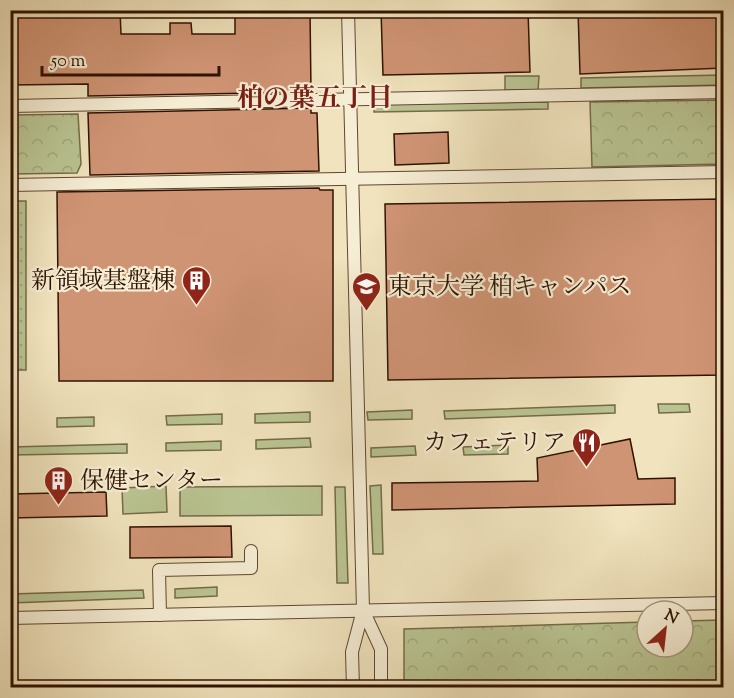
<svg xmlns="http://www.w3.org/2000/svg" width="734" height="698" viewBox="0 0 734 698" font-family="'Sorts Mill Goudy','Noto Serif JP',serif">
	<defs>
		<pattern id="forest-crowns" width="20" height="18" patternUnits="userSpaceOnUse" patternTransform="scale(1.5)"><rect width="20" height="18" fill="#b9c492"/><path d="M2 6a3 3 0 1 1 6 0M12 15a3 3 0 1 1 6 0" fill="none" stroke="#9fa77c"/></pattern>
		<pattern id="park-dots" width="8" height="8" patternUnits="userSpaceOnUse" patternTransform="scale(1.5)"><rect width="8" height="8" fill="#b9c492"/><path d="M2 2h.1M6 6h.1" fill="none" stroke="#9fa77c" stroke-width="1.8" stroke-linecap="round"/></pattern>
	</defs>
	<rect width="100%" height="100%" fill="#f0e3bd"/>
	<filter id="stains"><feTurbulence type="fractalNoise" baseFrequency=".00333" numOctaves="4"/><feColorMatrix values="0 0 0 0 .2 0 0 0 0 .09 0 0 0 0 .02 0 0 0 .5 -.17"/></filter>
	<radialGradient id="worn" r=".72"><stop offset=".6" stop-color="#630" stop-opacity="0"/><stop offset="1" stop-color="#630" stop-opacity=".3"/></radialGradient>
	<g fill="#b9c492" stroke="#746b49" stroke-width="1.5">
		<path d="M 723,75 L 723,85 L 581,88 L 581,78 Z"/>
		<path d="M 505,76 L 539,76 L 538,91 L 505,90 Z"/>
		<path d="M 548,102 L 548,109 L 374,112 L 374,104 Z"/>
		<path d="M 658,404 L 689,404 L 690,412 L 659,413 Z"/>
		<path d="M 615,405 L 615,413 L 445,419 L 444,411 Z"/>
		<path d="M 412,410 L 412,419 L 368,420 L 367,412 Z"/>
		<path d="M 310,412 L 310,422 L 255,423 L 255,414 Z"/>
		<path d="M 222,414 L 222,424 L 167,425 L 166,416 Z"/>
		<path d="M 94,417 L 94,426 L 57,427 L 57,418 Z"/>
		<path d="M 310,438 L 311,447 L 256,449 L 256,440 Z"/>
		<path d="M 221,441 L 221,450 L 166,451 L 166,443 Z"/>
		<path d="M 127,444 L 127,453 L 11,455 L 11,447 Z"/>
		<path d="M 508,445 L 508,454 L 464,455 L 463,447 Z"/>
		<path d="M 415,446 L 416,455 L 371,457 L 371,448 Z"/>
		<path d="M 381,485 L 383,554 L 373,554 L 370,486 Z"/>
		<path d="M 166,486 L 167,512 L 123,514 L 122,488 Z"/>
		<path d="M 322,486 L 322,515 L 180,516 L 180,487 Z"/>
		<path d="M 335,487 L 345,487 L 348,583 L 337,583 Z"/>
		<path d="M 217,587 L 217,596 L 175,598 L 175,589 Z"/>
		<path d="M 143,590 L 144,598 L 11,603 L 11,594 Z"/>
	</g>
	<g fill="url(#forest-crowns)" stroke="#746b49" stroke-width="1.5">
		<path d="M 723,100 L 723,164 L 592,167 L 590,102 Z"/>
		<path d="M 78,114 L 81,164 L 77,173 L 11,174 L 11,115 Z"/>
		<path d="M 723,620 L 723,687 L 404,687 L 404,629 L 647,622 L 647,647 L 683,647 L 683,621 Z"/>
	</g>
	<rect fill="url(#park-dots)" stroke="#746b49" stroke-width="1.5" x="11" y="201" width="15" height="169"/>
	<g fill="#cf9474" stroke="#301200" stroke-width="1.5">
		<path d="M 10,10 L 120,10 L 121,34 L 170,34 L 170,23 L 191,23 L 192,34 L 235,34 L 235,10 L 310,10 L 311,92 L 88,96 L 88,84 L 10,85 Z"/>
		<path d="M 381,10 L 528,10 L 530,72 L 383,75 Z"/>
		<path d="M 578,10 L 723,10 L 723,68 L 580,74 Z"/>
		<path d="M 311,108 L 311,113 L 317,113 L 319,171 L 90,175 L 88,113 Z"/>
		<path d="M 448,132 L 449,163 L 395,165 L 394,134 Z"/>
		<path d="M 319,188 L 320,190 L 333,190 L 333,381 L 59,381 L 57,192 Z"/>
		<path d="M 723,199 L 723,375 L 388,380 L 385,204 Z"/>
		<path d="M 630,439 L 638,479 L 675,478 L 675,504 L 392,510 L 392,483 L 538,481 L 537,458 Z"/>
		<path d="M 106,492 L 107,516 L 10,518 L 10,494 Z"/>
		<path d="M 231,526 L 232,557 L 130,558 L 130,527 Z"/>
	</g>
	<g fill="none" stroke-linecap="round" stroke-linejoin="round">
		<defs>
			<g id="lane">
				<path d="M 348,10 L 363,610 L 352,652 L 353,688"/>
				<path d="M 10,106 L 724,92"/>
				<path d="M 10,185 L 724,172"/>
				<path d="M 363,610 L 381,649 L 381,688"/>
				<path d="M 160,615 L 159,570 L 251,568 L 251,551"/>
				<path d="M 10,618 L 724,603"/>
			</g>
		</defs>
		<use href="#lane" stroke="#60462f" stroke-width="14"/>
		<use href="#lane" stroke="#f5edd4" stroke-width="12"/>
	</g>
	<defs>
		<symbol id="building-pin" viewBox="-11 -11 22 30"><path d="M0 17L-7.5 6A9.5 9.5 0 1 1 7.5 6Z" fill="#8f2418" stroke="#f5edd4"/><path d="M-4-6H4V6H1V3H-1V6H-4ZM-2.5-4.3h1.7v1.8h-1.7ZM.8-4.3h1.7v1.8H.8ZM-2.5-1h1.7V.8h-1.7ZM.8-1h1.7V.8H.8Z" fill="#fff"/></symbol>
		<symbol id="university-pin" viewBox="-11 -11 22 30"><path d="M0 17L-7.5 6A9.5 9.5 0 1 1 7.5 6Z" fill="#8f2418" stroke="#f5edd4"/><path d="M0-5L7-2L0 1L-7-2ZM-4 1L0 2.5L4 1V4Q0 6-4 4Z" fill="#fff"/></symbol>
		<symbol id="restaurant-pin" viewBox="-11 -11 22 30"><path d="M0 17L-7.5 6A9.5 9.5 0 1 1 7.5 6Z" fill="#8f2418" stroke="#f5edd4"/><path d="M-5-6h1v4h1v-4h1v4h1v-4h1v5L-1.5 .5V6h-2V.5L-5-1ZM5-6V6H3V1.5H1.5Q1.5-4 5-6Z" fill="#fff"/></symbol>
	</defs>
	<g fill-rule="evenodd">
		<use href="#building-pin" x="180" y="264" width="33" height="45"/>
		<use href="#university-pin" x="350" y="270" width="33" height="45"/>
		<use href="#restaurant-pin" x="570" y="426" width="33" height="45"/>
		<use href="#building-pin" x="42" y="464" width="33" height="45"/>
	</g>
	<g text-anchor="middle" stroke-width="4.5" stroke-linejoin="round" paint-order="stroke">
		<g font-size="24" fill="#301200" stroke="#f5edd4" text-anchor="end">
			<text x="175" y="288">新領域基盤棟</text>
			<text x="388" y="294" text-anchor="start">東京大学 柏キャンパス</text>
			<text x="566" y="450">カフェテリア</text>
			<text x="80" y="488" text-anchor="start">保健センター</text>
		</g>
		<g font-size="26" font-weight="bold" fill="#7a1f14" stroke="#f5edd4">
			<text x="315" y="106">柏の葉五丁目</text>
		</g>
	</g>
	<rect width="734" height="698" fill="none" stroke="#f0e3bd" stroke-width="36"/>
	<rect x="12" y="12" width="710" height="674" fill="none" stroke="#301200" stroke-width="3"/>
	<rect x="18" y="18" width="698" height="662" fill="none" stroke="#301200" stroke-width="1.5"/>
	<g transform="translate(665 629) rotate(27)"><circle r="28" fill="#f5edd4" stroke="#a6957f" stroke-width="1.5"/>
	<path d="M0-4.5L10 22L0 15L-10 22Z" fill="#8f2418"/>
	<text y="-9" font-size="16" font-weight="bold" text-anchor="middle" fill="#301200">N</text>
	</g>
	<path d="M42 66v9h177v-9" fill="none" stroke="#301200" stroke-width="3"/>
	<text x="51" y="66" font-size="18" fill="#301200" stroke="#f5edd4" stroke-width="4.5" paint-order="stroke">50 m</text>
	<rect width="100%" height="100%" filter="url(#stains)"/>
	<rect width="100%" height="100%" fill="url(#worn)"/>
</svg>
